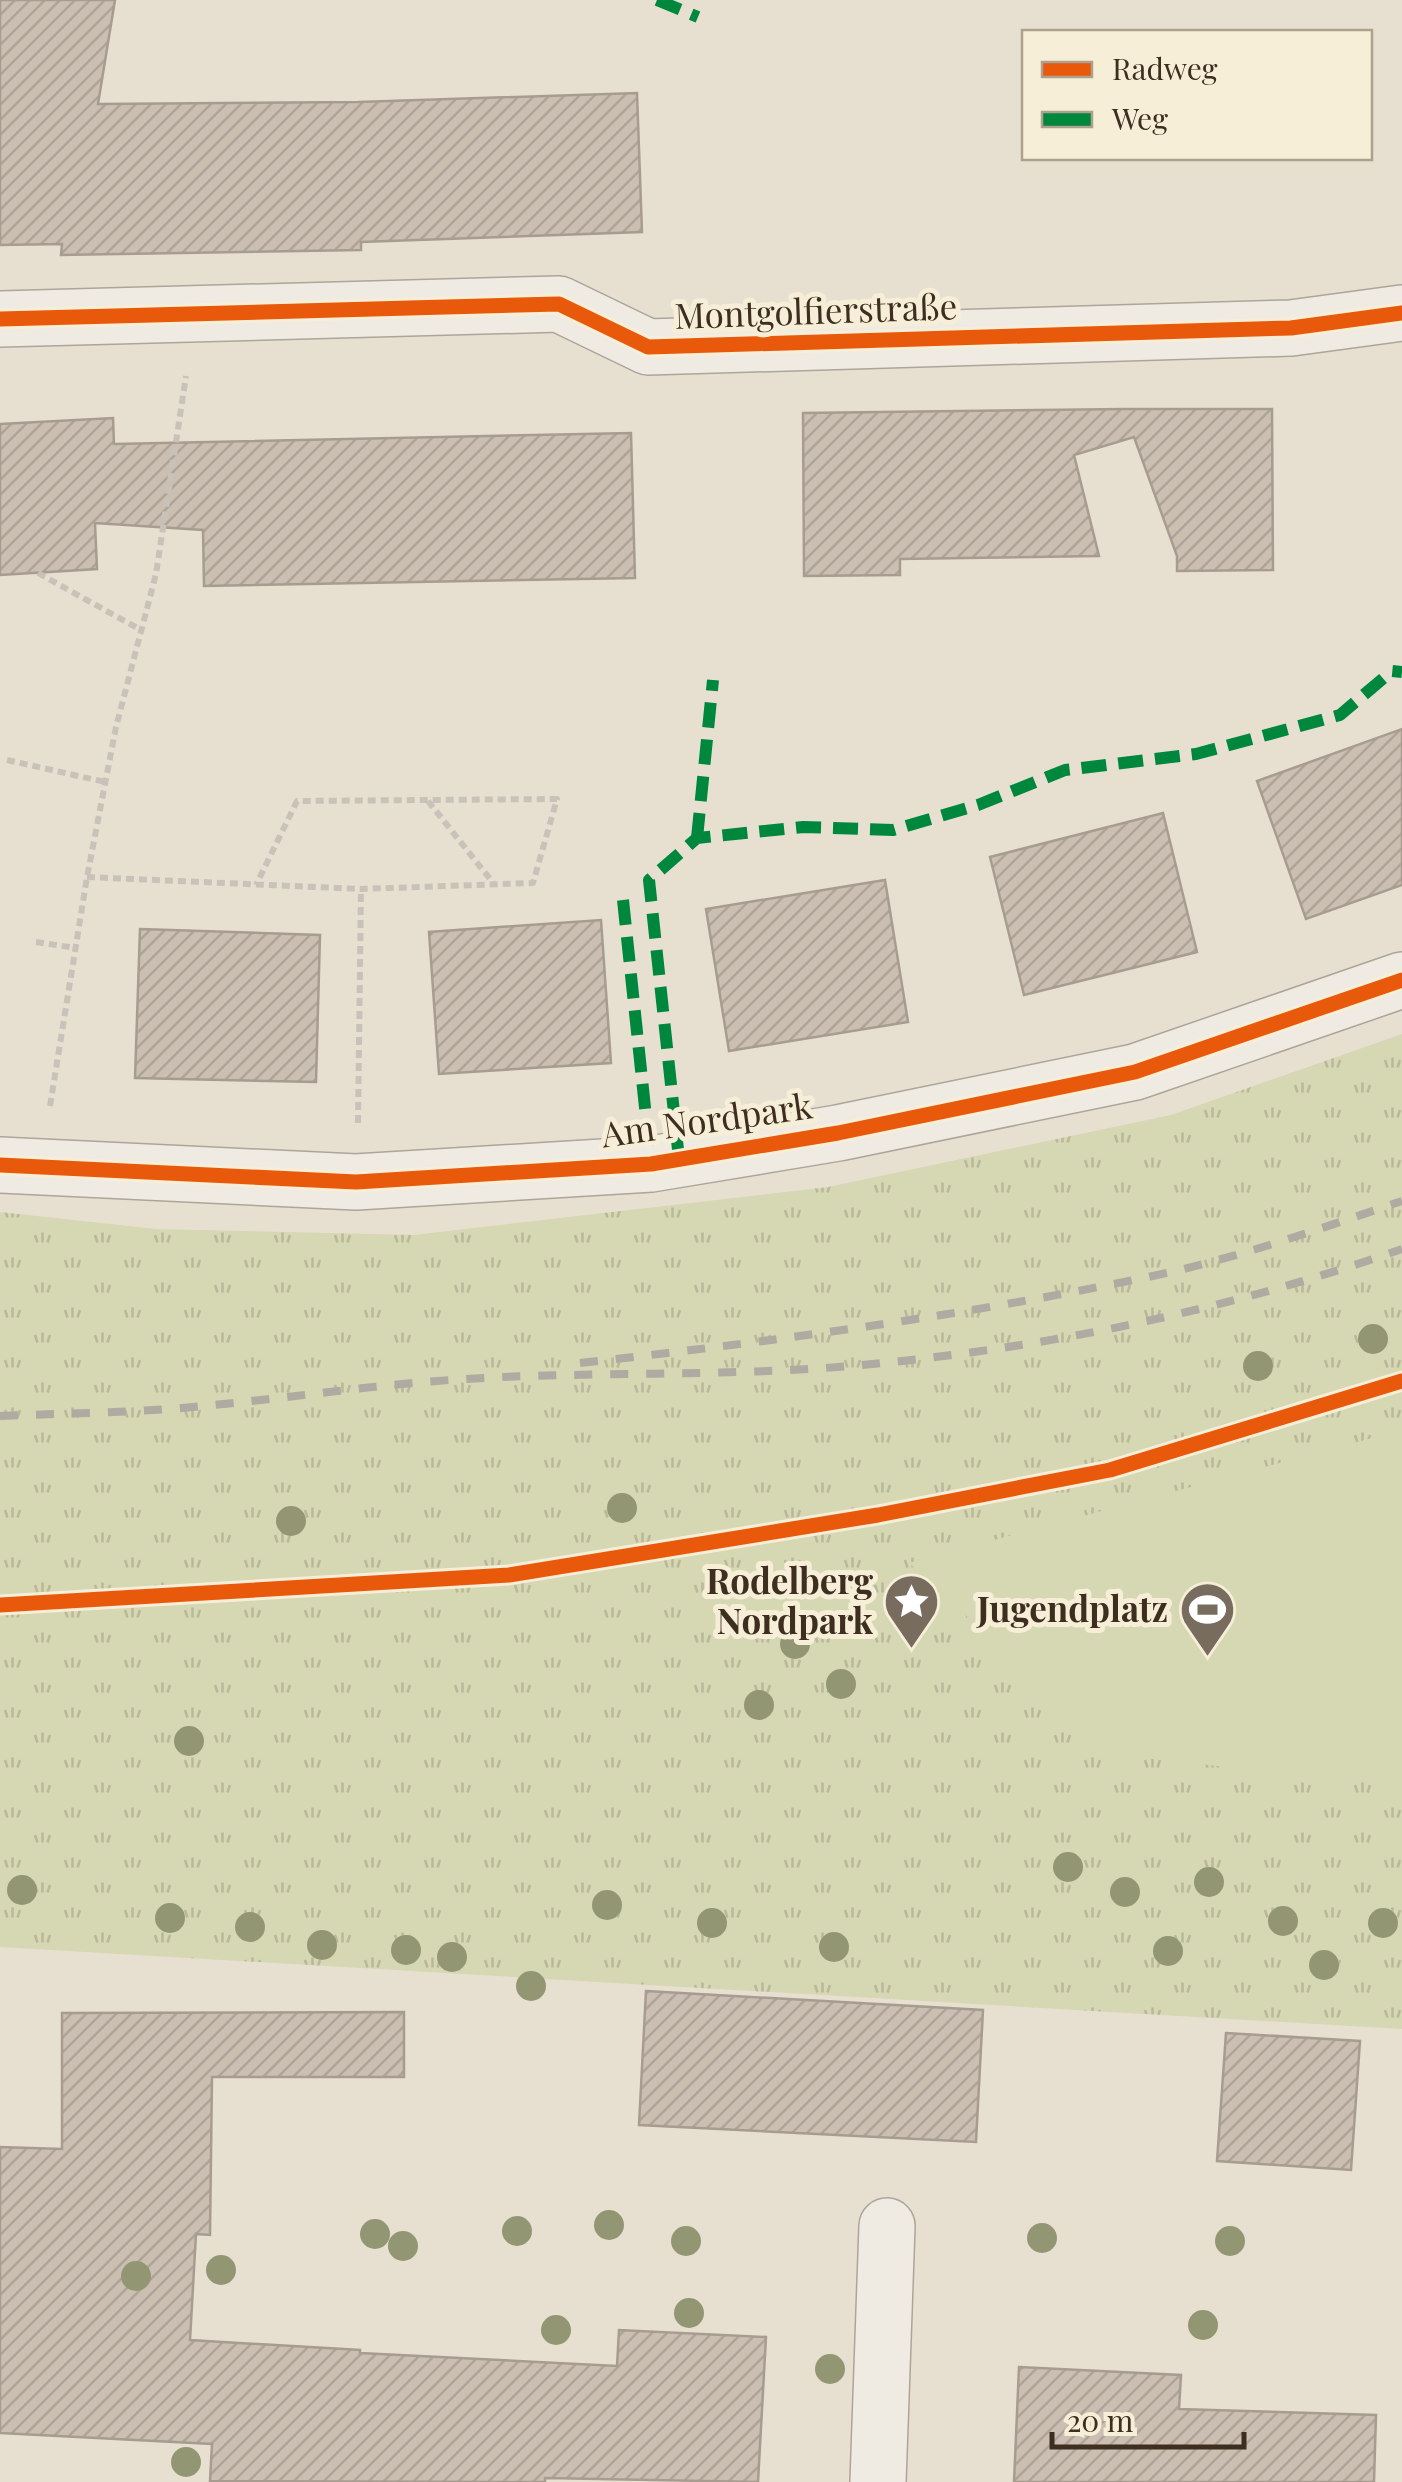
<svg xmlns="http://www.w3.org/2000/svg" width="1402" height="2482" viewBox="0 0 1402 2482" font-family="'Playfair Display',serif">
	<defs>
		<pattern id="grass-tufts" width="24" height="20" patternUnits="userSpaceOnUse" patternTransform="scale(2.5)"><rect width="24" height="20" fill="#d6d7b3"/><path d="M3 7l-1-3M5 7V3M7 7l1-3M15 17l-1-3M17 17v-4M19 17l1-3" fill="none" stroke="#b9b99a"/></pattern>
		<pattern id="building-hatch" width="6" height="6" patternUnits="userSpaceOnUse" patternTransform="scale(2.5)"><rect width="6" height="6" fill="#cbbfb2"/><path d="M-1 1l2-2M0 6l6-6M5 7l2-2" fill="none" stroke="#afa499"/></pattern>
	</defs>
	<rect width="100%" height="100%" fill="#e7e0d1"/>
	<path fill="url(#grass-tufts)" d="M 1402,1034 L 1402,2029 L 0,1947 L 0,1212 L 156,1229 L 414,1235 L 828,1187 L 1171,1115 Z"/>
	<path fill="#d6d7b3" d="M 1402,1430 L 1402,1786 L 1116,1755 L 909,1563 Z"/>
	<g fill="url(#building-hatch)" stroke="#a89c90" stroke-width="2.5">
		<path d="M 0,0 L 115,0 L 98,104 L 358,102 L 637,93 L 642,232 L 361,242 L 361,250 L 61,255 L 62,244 L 0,245 Z"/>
		<path d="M 1124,409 L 1272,409 L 1273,570 L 1177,571 L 1177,556 L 1134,437 L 1074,455 L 1099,556 L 900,559 L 900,575 L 804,576 L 803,413 Z"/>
		<path d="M 113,418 L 114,444 L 631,433 L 635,578 L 204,586 L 203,530 L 95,523 L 97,569 L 0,575 L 0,424 Z"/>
		<path d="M 1402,729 L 1402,885 L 1306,919 L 1257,781 Z"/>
		<path d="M 1163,813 L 1197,952 L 1024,995 L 990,857 Z"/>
		<path d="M 885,880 L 908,1022 L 729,1051 L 706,909 Z"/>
		<path d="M 601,920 L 611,1063 L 439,1074 L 429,932 Z"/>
		<path d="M 140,929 L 320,935 L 316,1082 L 135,1078 Z"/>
		<path d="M 646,1991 L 983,2010 L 976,2142 L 639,2125 Z"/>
		<path d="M 404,2012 L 404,2077 L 212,2077 L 210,2235 L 196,2234 L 190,2340 L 360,2350 L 360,2353 L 617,2366 L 619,2330 L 766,2337 L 758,2482 L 545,2478 L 545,2482 L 210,2481 L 212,2444 L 0,2433 L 0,2147 L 62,2149 L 62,2013 Z"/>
		<path d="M 1226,2033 L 1360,2041 L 1351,2170 L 1217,2161 Z"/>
		<path d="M 1019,2367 L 1181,2375 L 1179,2409 L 1376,2415 L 1374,2482 L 1014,2482 Z"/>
	</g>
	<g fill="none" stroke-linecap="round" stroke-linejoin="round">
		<defs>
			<g id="minor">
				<path d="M 0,319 L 559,304 L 648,347 L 1291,328 L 1402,313"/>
				<path d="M 0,1165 L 356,1182 L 651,1164 L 838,1133 L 1135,1072 L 1402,980"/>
				<path d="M 878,2482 L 887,2226"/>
			</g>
		</defs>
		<use href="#minor" stroke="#ada599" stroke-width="58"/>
		<g stroke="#c8c2b9" stroke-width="6" stroke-dasharray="8 5" stroke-linecap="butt">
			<path d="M 38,573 L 141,630"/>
			<path d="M 7,760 L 105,782"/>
			<path d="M 428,801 L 494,884"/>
			<path d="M 87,877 L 361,889 L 533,883 L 557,799 L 297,801 L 256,885"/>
			<path d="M 36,942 L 76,948"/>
			<path d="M 50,1106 L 87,877 L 116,727 L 156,574 L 186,376"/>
			<path d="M 358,1123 L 361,889"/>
		</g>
		<use href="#minor" stroke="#efebe3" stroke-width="55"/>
		<g stroke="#afaaa2" stroke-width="8" stroke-dasharray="18 18" stroke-linecap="butt">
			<path d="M 580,1363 C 770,1342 961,1316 1148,1277 C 1235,1259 1319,1229 1402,1201"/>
			<path d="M 0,1416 C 68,1413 136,1413 203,1406 C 291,1398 378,1384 466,1379 C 594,1371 722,1377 850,1366 C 1037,1350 1225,1311 1402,1249"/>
		</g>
		<g stroke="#00873e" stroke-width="12" stroke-dasharray="25 12" stroke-linecap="butt">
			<path d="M 657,0 L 698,17"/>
			<path d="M 697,838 L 713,680"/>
			<path d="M 623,900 L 651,1164"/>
			<path d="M 679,1159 L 649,880 L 697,838 L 803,827 L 893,830 L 978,805 L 1065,770 L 1196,754 L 1340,715 L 1392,671 L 1402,672"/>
		</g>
		<defs>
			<g id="cycleway">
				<path d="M 0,319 L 559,304 L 648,347 L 1291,328 L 1402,313"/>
				<path d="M 0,1165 L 356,1182 L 651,1164 L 838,1133 L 1135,1072 L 1402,980"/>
				<path d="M 0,1605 L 509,1575 L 878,1515 L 1110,1470 L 1402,1381"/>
			</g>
		</defs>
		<use href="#cycleway" stroke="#f7eed8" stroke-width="21"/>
		<use href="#cycleway" stroke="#e8590c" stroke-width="15"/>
	</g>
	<g fill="#929673">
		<circle cx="1373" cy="1339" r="15"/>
		<circle cx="1258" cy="1366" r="15"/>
		<circle cx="622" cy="1508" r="15"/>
		<circle cx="291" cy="1521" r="15"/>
		<circle cx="795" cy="1644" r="15"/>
		<circle cx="841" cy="1684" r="15"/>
		<circle cx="759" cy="1705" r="15"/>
		<circle cx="189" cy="1741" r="15"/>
		<circle cx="1068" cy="1867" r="15"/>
		<circle cx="1209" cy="1882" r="15"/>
		<circle cx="22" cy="1890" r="15"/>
		<circle cx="1125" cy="1892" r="15"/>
		<circle cx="607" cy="1905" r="15"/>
		<circle cx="170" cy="1918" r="15"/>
		<circle cx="1283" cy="1921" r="15"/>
		<circle cx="712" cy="1923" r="15"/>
		<circle cx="1383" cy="1923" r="15"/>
		<circle cx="250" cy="1927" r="15"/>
		<circle cx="322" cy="1945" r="15"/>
		<circle cx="834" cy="1947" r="15"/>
		<circle cx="406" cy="1950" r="15"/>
		<circle cx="1168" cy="1951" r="15"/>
		<circle cx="452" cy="1957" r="15"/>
		<circle cx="1324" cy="1965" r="15"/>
		<circle cx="531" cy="1986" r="15"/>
		<circle cx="609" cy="2225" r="15"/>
		<circle cx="517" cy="2231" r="15"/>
		<circle cx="375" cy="2234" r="15"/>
		<circle cx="1042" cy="2238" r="15"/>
		<circle cx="686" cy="2241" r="15"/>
		<circle cx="1230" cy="2241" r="15"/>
		<circle cx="403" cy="2246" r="15"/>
		<circle cx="221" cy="2270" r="15"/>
		<circle cx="136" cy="2276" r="15"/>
		<circle cx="689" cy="2313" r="15"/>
		<circle cx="1203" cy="2325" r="15"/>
		<circle cx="556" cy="2330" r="15"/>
		<circle cx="830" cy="2369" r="15"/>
		<circle cx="186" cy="2462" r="15"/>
	</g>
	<defs>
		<symbol id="sight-pin" viewBox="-11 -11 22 30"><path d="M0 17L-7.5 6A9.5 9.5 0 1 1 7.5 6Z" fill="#786c5e" stroke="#f7eed8"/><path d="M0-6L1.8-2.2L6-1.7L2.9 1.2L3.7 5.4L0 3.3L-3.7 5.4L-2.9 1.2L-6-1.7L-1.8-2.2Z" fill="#fff"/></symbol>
		<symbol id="stadium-pin" viewBox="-11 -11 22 30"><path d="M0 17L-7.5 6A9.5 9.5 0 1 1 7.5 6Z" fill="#786c5e" stroke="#f7eed8"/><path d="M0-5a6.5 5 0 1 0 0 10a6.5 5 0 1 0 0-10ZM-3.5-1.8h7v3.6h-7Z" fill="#fff"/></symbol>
	</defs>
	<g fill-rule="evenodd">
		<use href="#sight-pin" x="880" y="1570" width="63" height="86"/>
		<use href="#stadium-pin" x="1176" y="1578" width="63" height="86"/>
	</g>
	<g text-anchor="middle" stroke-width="10" stroke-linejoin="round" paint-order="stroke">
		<g font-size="35" fill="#3d2e20" stroke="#f7eed8">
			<text transform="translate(816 312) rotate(-2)" y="12">Montgolfierstraße</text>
			<text transform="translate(707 1121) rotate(-8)" y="12">Am Nordpark</text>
		</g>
		<g font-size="35" font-weight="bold" fill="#3d2e20" stroke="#f7eed8" text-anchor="end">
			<text x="873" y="1594">Rodelberg<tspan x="873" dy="40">Nordpark</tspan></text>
			<text x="1168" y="1622">Jugendplatz</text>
		</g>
	</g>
	<rect x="1022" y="30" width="350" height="130" fill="#f7eed8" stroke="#ada18e" stroke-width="2.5"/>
	<rect x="1042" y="62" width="50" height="15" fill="#e8590c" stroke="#ada18e" stroke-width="2.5"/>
	<text x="1112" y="80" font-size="30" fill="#3d2e20">Radweg</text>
	<rect x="1042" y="112" width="50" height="15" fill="#00873e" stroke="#ada18e" stroke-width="2.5"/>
	<text x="1112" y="130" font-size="30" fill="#3d2e20">Weg</text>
	<path d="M1052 2432v15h192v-15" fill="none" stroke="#3d2e20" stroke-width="5"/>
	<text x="1067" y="2432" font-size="30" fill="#3d2e20" stroke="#f7eed8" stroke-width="8" paint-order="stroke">20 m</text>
</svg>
